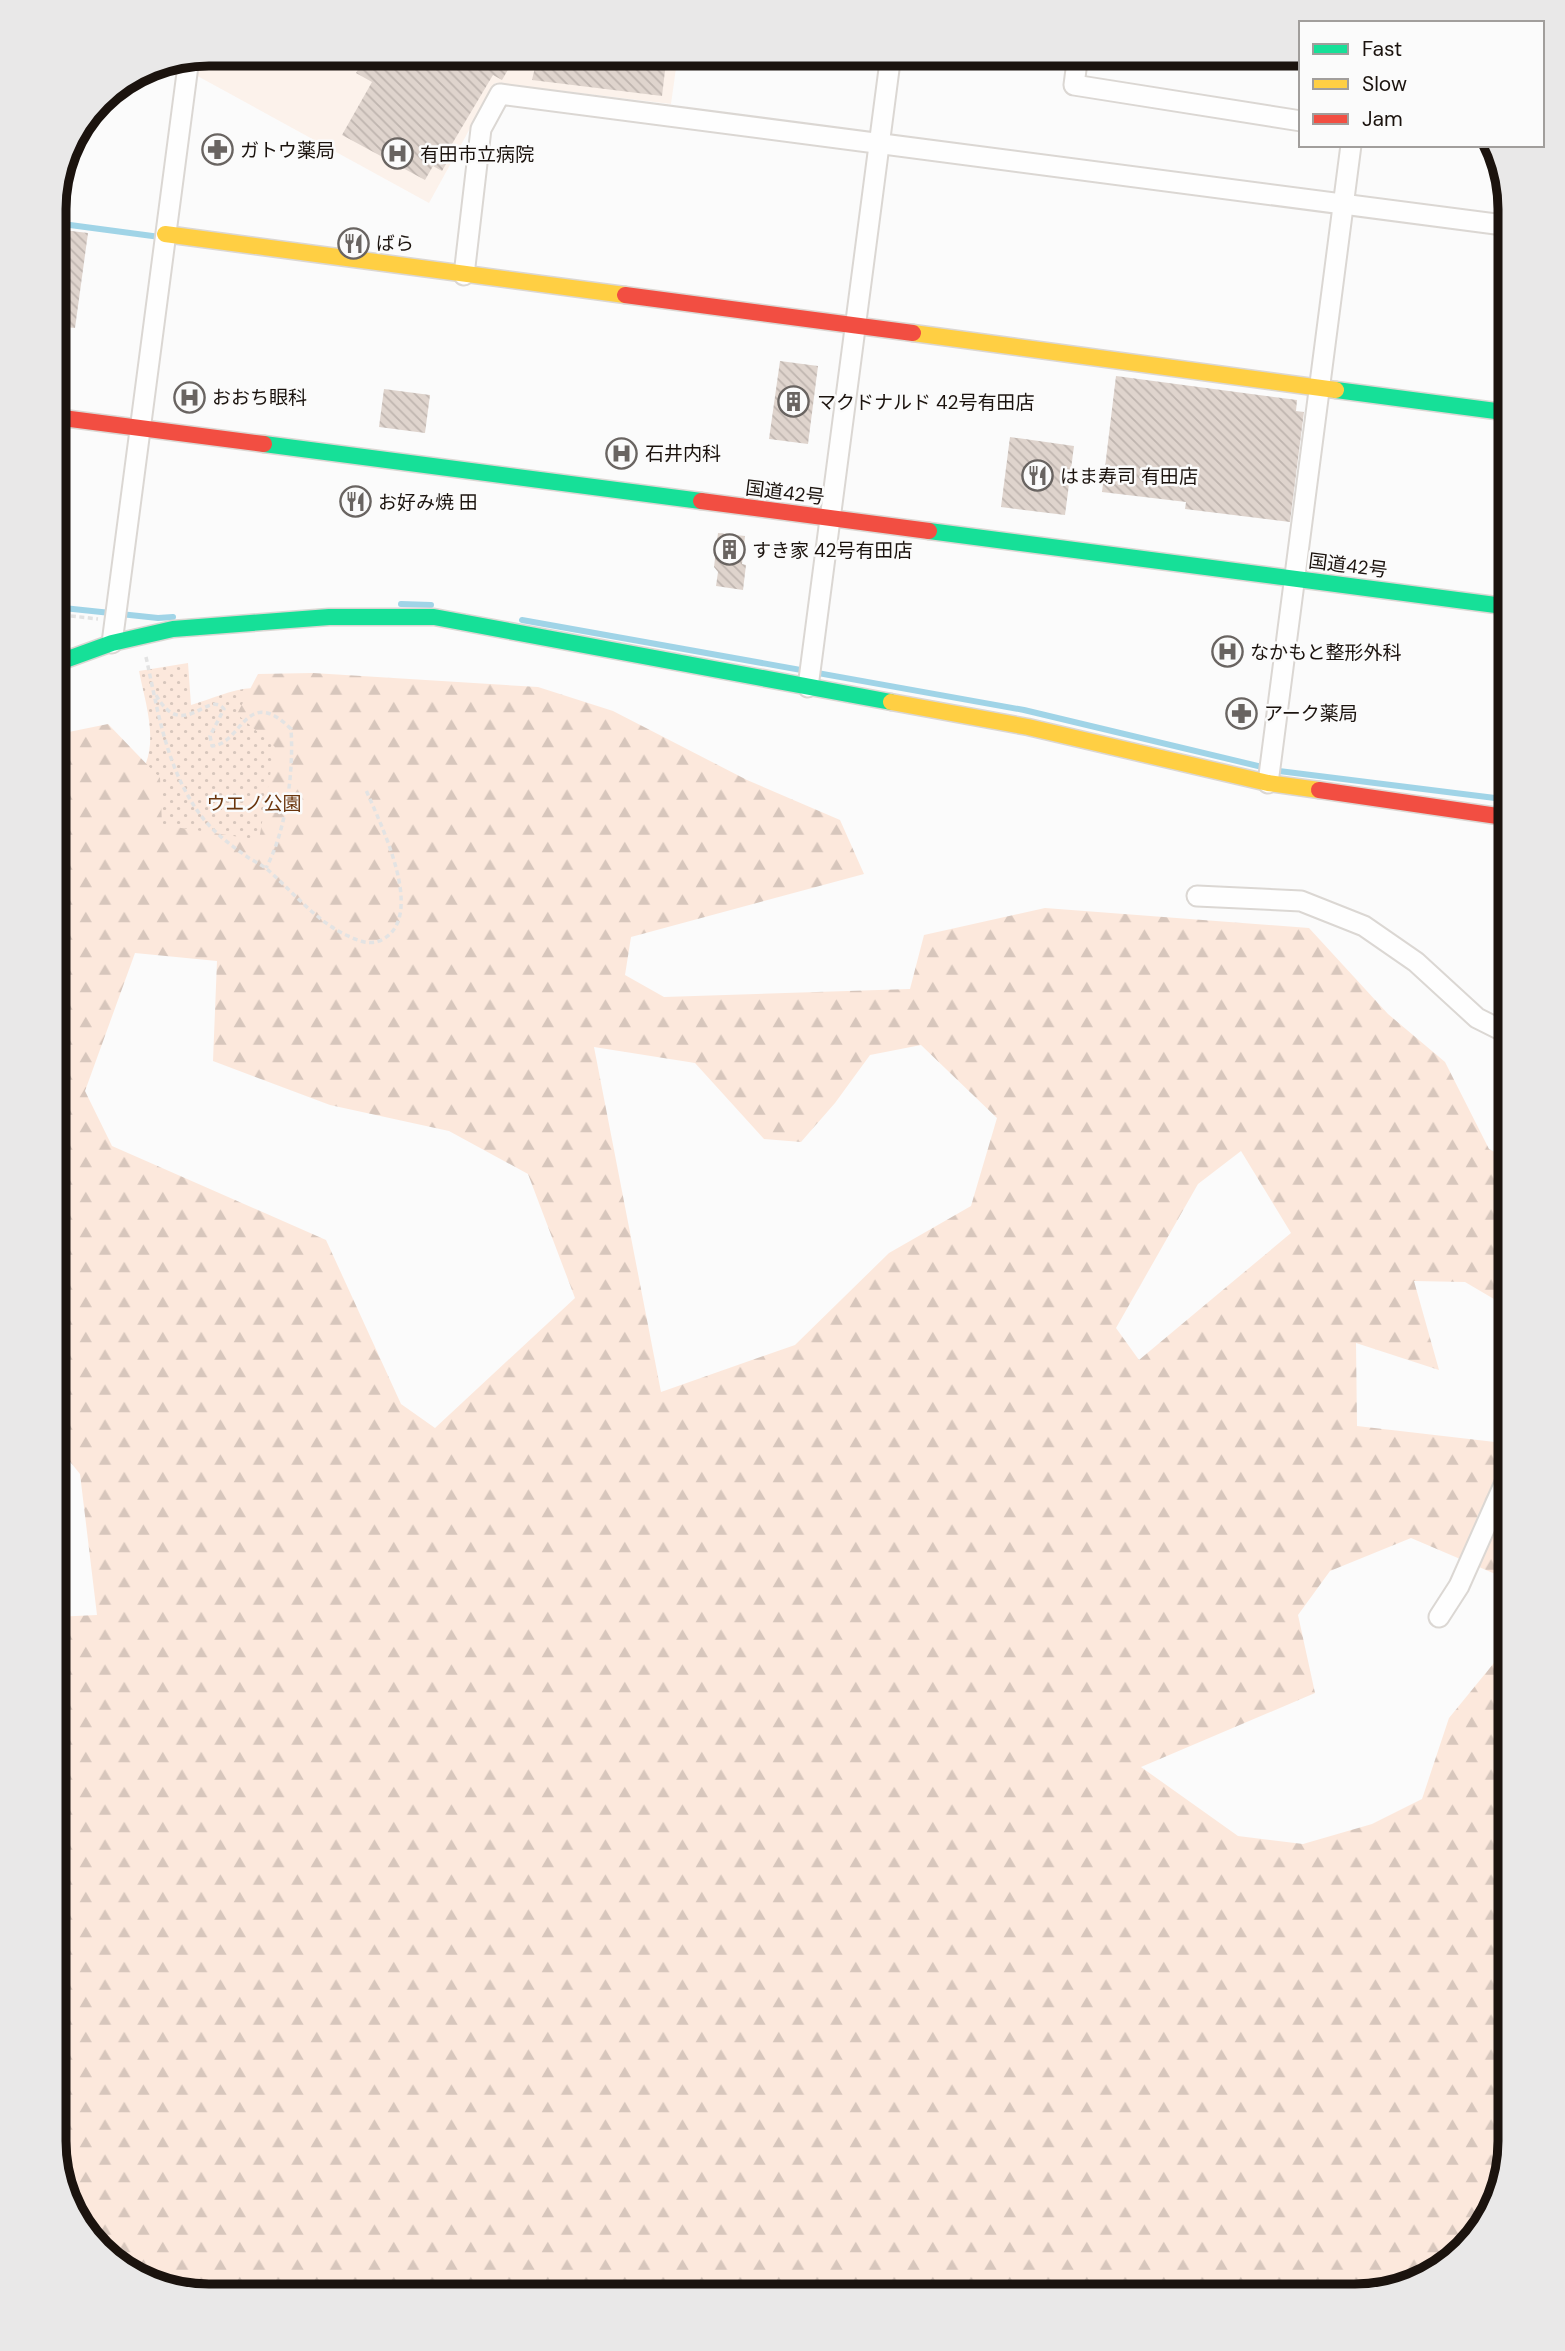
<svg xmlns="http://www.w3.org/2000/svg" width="1565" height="2351" viewBox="0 0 1565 2351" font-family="'DM Sans','Noto Sans JP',sans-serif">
	<defs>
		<pattern id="grass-dots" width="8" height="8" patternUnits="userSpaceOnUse" patternTransform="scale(1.75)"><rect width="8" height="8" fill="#fce8dc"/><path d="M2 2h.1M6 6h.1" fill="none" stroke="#d7c6bc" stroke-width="1.8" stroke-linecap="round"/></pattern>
		<pattern id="forest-firs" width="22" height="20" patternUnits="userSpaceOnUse" patternTransform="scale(1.75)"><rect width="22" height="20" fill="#fce8dc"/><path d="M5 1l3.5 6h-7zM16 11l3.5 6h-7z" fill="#d7c6bc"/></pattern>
		<pattern id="building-back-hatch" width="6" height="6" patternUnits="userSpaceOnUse" patternTransform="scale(1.75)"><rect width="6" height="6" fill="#dfd4cd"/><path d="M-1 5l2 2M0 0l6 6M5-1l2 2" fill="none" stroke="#bfb5af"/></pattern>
	</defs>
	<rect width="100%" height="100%" fill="#fbfbfb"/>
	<path fill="#fcf2eb" d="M 210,54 L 678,54 L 671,104 L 495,83 L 429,203 L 192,73 L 194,57 Z"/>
	<path fill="url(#grass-dots)" d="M 188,663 L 191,705 C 212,699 231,689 253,688 L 407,932 L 115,808 C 125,795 137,782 144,768 C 158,738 145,702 139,671 Z"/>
	<path fill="url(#forest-firs)" fill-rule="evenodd" d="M 313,673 L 538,687 L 613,711 L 747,780 L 840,820 L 864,874 L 631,937 L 625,975 L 664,997 L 910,989 L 924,935 L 1045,908 L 1309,928 L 1388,1014 L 1445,1062 L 1489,1149 L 1511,1161 L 1511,1309 L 1465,1282 L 1414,1281 L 1439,1370 L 1356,1343 L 1357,1426 L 1495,1442 L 1511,1458 L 1511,2142 L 1490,2219 L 1433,2276 L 1356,2297 L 200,2296 L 124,2271 L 75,2219 L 54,2141 L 54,1617 L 97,1615 L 80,1474 L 54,1442 L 54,735 L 108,724 L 160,778 L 162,825 L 259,840 L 275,747 L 237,714 L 258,674 ZM 135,953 L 217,961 L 213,1061 L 330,1105 L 449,1131 L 528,1174 L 575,1298 L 435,1428 L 401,1404 L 326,1240 L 112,1146 L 85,1091 ZM 921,1045 L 997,1118 L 971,1206 L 889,1253 L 795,1345 L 661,1392 L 594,1047 L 695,1063 L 764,1139 L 801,1142 L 835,1103 L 870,1055 ZM 1241,1151 L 1291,1233 L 1139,1360 L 1116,1328 L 1198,1184 ZM 1411,1538 L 1507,1579 L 1498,1658 L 1449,1718 L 1422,1799 L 1372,1824 L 1303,1844 L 1238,1836 L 1141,1767 L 1315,1693 L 1298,1615 L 1330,1571 Z"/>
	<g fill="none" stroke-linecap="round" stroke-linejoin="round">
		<g stroke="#a0d4e7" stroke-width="6">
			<path d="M 55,223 L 160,237"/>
			<path d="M 401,604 L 431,605"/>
			<path d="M 54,607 L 158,618 L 173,617"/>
			<path d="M 522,620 L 1024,710 L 1279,771 L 1511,800"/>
		</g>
	</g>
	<g fill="url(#building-back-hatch)">
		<path d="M 367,54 L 517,54 L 502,80 L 493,75 L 452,144 L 456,147 L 442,171 L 433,166 L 425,180 L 342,135 L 372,82 L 356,73 Z"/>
		<path d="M 538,54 L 667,54 L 662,96 L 532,80 Z"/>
		<path d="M 55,229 L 88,233 L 75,328 L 55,326 Z"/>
		<path d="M 780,361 L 818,366 L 808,444 L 769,439 Z"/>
		<path d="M 1116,376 L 1297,400 L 1296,411 L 1304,412 L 1290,522 L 1185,509 L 1186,502 L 1102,492 Z"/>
		<path d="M 384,389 L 430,395 L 425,433 L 379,427 Z"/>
		<path d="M 1010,437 L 1074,446 L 1065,515 L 1001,507 Z"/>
		<path d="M 718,533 L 745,536 L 742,564 L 746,565 L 743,590 L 716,586 L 718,572 L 714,567 Z"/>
	</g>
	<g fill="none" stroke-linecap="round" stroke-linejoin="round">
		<defs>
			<g id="street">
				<path d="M 1078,54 L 1074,85 L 1301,121"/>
				<path d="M 464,275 L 481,129 L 500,94 L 1511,226"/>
				<path d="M 112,643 L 189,58"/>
				<path d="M 808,687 L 891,54"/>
				<path d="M 1268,783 L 1351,145"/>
				<path d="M 1197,896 L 1301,901 L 1364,926 L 1416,962 L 1477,1018 L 1511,1035"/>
				<path d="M 1439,1617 L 1459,1586 L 1511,1469"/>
			</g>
			<g id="fast">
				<path d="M 1336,390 L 1511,413"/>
				<path d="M 264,444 L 701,501"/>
				<path d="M 929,531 L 1511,607"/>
				<path d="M 54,664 L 112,643 L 173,629 L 329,617 L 434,617 L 891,702"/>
			</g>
			<g id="slow">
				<path d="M 165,234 L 625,295"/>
				<path d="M 913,333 L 1336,390"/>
				<path d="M 891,702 L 1028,727 L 1268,783 L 1319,790"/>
			</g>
			<g id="jam">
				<path d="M 625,295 L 913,333"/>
				<path d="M 55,417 L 264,444"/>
				<path d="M 701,501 L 929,531"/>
				<path d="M 1319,790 L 1511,818"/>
			</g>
		</defs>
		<use href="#street" stroke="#dbd7d3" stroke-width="23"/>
		<use href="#fast" stroke="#dbd7d3" stroke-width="19"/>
		<use href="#slow" stroke="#dbd7d3" stroke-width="19"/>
		<use href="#jam" stroke="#dbd7d3" stroke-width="19"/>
		<g stroke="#e3e3e3" stroke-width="3.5" stroke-dasharray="5 3.5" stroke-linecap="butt">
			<path d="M 54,614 L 98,619"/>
			<path d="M 146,657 C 158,711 166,767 199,813 C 211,830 229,844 246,856 C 253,861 261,864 268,870 C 293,892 315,920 346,935 C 359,941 372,947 385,938 C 425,912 380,823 366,790"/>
			<path d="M 156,695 C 183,743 208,689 224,709 L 210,736 L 212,746 C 242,744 246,684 291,729 C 294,772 286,831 266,868"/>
		</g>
		<use href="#street" stroke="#fefefe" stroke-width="19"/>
		<use href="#fast" stroke="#16e098" stroke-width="16"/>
		<use href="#slow" stroke="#ffcf43" stroke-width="16"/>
		<use href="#jam" stroke="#f24e42" stroke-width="16"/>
	</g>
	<defs>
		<symbol id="pharmacy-ring" viewBox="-11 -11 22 22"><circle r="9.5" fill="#fbfbfb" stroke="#696461" stroke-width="1.5"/><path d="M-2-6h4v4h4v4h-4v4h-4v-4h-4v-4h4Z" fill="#696461"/></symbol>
		<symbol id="hospital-ring" viewBox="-11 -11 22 22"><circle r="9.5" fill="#fbfbfb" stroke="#696461" stroke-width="1.5"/><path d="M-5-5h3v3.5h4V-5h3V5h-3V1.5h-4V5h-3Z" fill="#696461"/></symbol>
		<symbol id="restaurant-ring" viewBox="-11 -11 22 22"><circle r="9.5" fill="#fbfbfb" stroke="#696461" stroke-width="1.5"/><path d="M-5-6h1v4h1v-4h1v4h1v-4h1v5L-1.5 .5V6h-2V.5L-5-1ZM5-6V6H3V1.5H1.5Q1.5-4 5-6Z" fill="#696461"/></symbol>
		<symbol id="building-ring" viewBox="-11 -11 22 22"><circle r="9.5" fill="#fbfbfb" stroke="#696461" stroke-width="1.5"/><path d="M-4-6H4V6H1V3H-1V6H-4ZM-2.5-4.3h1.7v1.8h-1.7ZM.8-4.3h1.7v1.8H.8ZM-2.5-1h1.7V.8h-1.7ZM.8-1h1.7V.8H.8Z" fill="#696461"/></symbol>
	</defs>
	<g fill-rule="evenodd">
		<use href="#pharmacy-ring" x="200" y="132" width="35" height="35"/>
		<use href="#hospital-ring" x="380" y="136" width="35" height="35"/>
		<use href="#restaurant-ring" x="336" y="226" width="35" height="35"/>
		<use href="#hospital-ring" x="172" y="380" width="35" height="35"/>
		<use href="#building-ring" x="776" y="384" width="35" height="35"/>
		<use href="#hospital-ring" x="604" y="436" width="35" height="35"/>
		<use href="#restaurant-ring" x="1020" y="458" width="35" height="35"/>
		<use href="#restaurant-ring" x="338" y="484" width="35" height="35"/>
		<use href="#building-ring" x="712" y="532" width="35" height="35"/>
		<use href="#hospital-ring" x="1210" y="634" width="35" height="35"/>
		<use href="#pharmacy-ring" x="1224" y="696" width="35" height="35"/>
	</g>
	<g text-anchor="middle" stroke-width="5" stroke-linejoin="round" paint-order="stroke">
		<g font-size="19" fill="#1b130e" stroke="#fbfbfb" text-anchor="start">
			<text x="240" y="157">ガトウ薬局</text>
			<text x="420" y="161">有田市立病院</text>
			<text x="376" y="250">ばら</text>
			<text x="212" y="404">おおち眼科</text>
			<text x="817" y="409">マクドナルド 42号有田店</text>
			<text x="645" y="460">石井内科</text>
			<text x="1060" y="483">はま寿司 有田店</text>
			<text x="378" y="509">お好み焼 田</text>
			<text x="752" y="557">すき家 42号有田店</text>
			<text x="1250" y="659">なかもと整形外科</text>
			<text x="1264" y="720">アーク薬局</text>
		</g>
		<g font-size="19" fill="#1b130e" stroke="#fbfbfb">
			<text transform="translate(785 492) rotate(7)" y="7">国道42号</text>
			<text transform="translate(1348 565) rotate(7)" y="7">国道42号</text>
		</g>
		<g font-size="19" fill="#6a350d" stroke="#fbfbfb">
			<text x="254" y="810">ウエノ公園</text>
		</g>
	</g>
	<path d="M0 0H1565V2351H0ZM209 66H1355A143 143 0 0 1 1498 209V2141A143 143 0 0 1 1355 2284H209A143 143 0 0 1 66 2141V209A143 143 0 0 1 209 66Z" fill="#e9e8e8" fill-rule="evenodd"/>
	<path fill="none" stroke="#1b130e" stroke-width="9" d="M209 66H1355A143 143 0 0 1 1498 209V2141A143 143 0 0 1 1355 2284H209A143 143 0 0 1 66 2141V209A143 143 0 0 1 209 66Z"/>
	<rect x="1299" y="21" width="245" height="126" fill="#fbfbfb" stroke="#a19e9c" stroke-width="2"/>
	<rect x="1313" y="44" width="35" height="10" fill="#16e098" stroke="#a19e9c" stroke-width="2"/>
	<text x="1362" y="56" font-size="21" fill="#1b130e">Fast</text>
	<rect x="1313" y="79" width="35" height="10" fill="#ffcf43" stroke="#a19e9c" stroke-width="2"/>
	<text x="1362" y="91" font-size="21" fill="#1b130e">Slow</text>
	<rect x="1313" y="114" width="35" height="10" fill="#f24e42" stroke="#a19e9c" stroke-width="2"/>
	<text x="1362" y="126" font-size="21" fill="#1b130e">Jam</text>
</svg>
